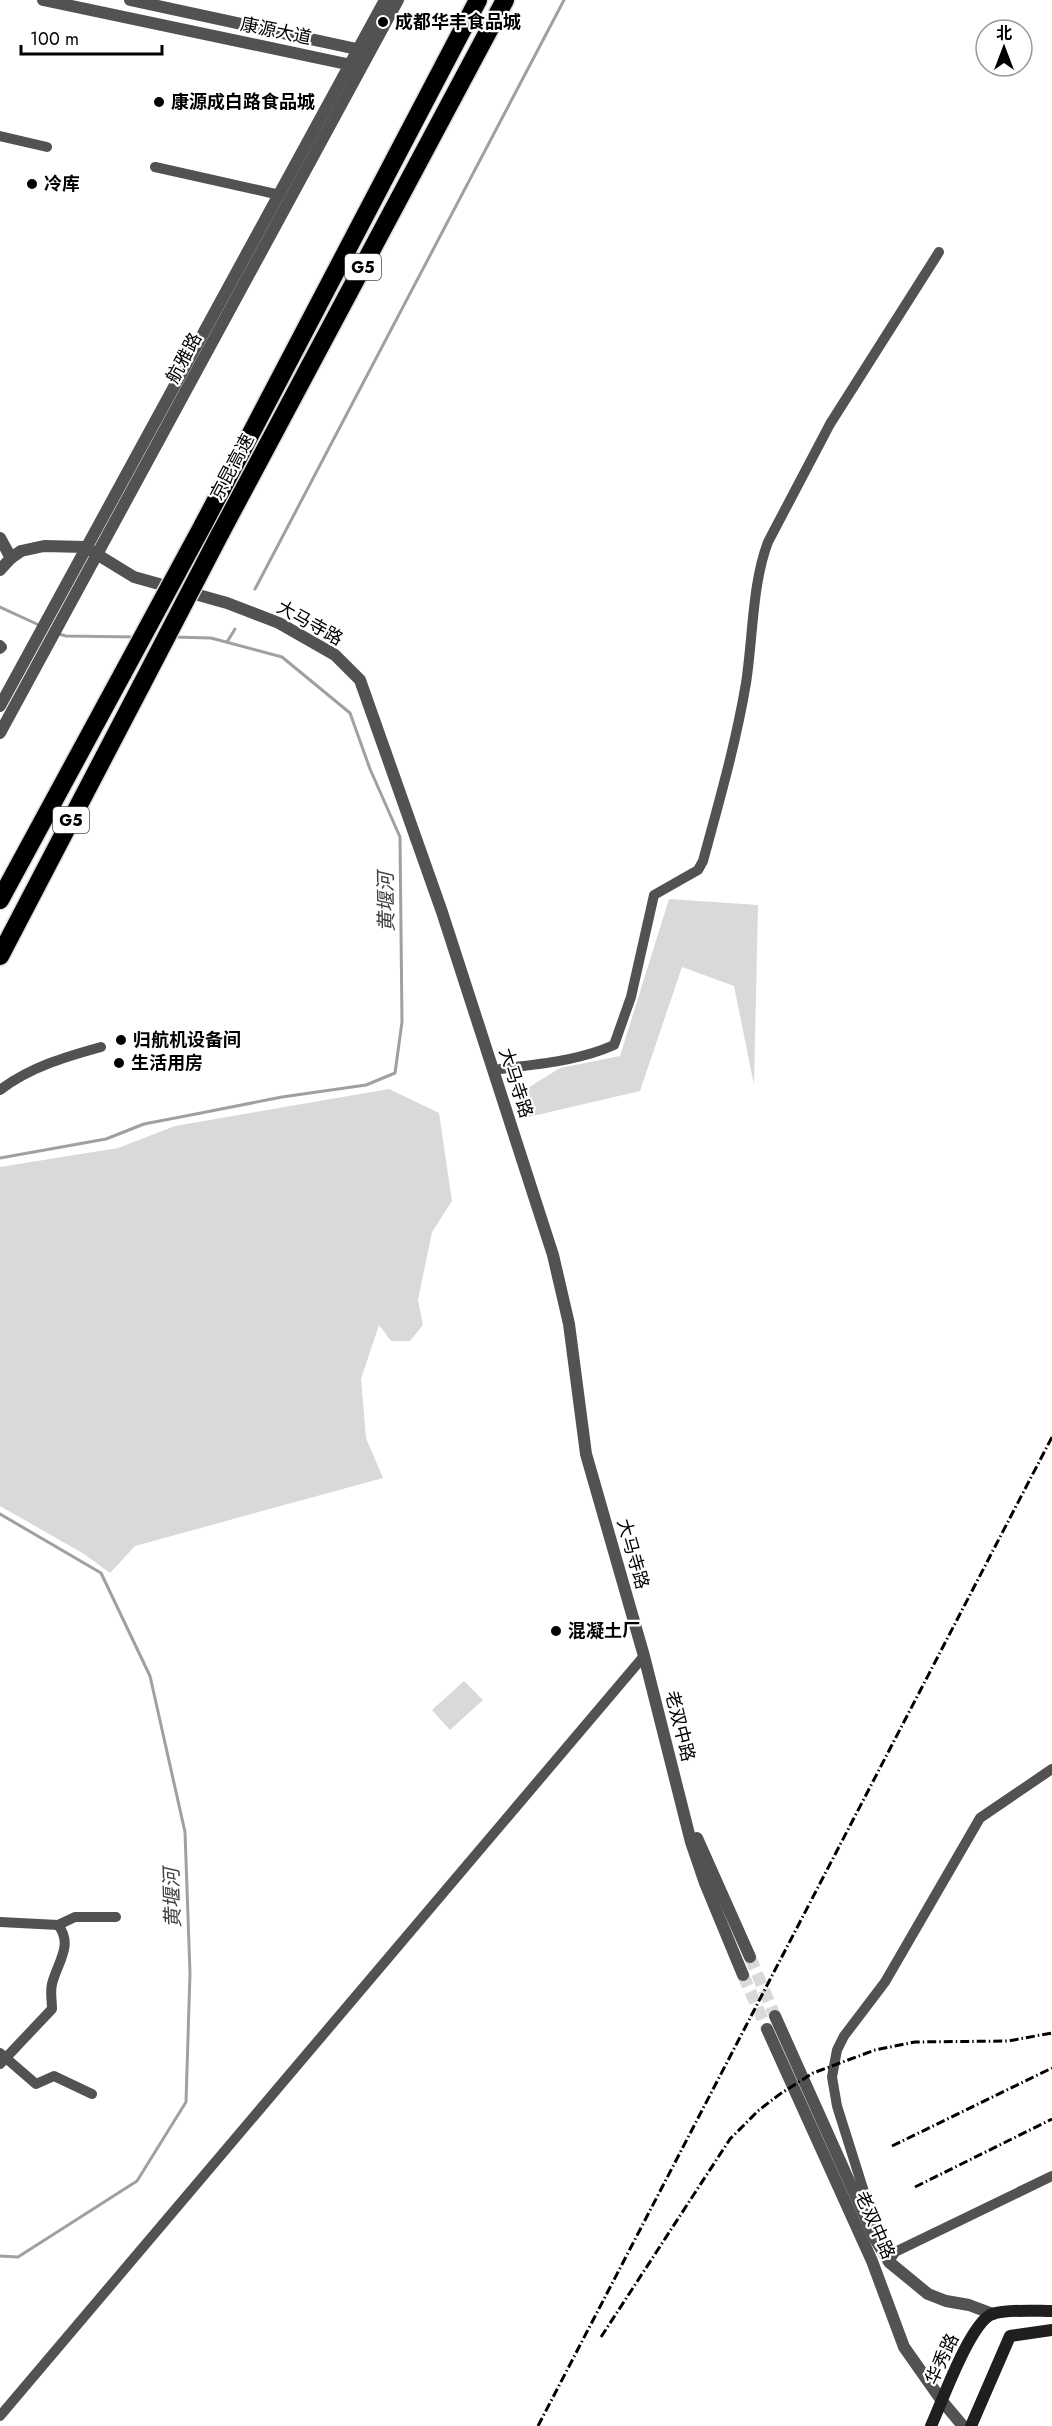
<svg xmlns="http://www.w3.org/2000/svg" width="1052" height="2426" viewBox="0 0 1052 2426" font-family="Jost,'Noto Sans SC',sans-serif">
	<rect width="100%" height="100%" fill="#fff"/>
	<g fill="#d9d9d9">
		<path d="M 669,899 L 758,905 L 754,1085 L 734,986 L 682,967 L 640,1091 L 524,1118 L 518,1094 L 560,1068 L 620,1056 Z"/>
		<path d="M 389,1089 L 439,1113 L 452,1201 L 432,1232 L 418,1300 L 423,1325 L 410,1341 L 391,1341 L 379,1325 L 361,1379 L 366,1438 L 383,1478 L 135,1546 L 110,1573 L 84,1554 L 0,1506 L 0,1167 L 118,1148 L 175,1126 Z"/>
		<path d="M 464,1681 L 483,1700 L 450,1730 L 432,1710 Z"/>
	</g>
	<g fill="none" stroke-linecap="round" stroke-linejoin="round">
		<g stroke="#a0a0a0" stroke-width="3">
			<path d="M 255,589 L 564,0"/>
			<path d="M 0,607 L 39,625"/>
			<path d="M 59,634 L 66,636 L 136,637"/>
			<path d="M 227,642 L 235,629"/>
			<path d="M 0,1158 L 106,1139 L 144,1124 L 201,1113 L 282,1097 L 366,1085 L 395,1073 L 402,1022 L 400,837 L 370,769 L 350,713 L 282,657 L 211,638 L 173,637"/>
			<path d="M 0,1514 L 101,1573 L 150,1676 L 185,1832 L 190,1973 L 186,2102 L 137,2181 L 18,2257 L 0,2256"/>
		</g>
		<g stroke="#d9d9d9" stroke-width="12" stroke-dasharray="12 6" stroke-linecap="butt">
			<path d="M 750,1957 L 775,2016"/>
			<path d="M 743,1975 L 767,2029"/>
		</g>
		<defs>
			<g id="motorway">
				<path d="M 203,525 L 478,0"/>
				<path d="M 220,534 L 505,0"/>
				<path d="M 0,900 L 123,673"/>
				<path d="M 0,956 L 142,684"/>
			</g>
		</defs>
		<use href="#motorway" stroke="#dbdbdb" stroke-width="21"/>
		<g stroke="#525252" stroke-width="10">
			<path d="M 0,136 L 47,147"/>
			<path d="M 155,167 L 280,195"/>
			<path d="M 0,645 L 2,647 L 0,649"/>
			<path d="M 493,1070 C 534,1064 576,1062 614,1045 L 631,997 L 654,895 L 698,870 L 703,861 C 719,802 736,743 746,683 C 753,638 752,584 768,542 L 830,424 L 939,252"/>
			<path d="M 0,1090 C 30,1067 65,1057 101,1047"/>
			<path d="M 0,1922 L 58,1925 L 75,1917 L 116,1917"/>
			<path d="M 0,2053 L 36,2084 L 54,2076 L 92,2094"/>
			<path d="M 0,2064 L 52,2009 C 52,2001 50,1992 52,1984 C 57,1963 74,1945 58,1925"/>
			<path d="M 871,2224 L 866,2198 L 837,2106 L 832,2077 L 837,2050 L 844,2036 L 885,1982 L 980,1818 L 1052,1769"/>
			<path d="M 889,2262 L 895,2252 L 1052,2176"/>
			<path d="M 0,2416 L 644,1656"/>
		</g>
		<g stroke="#525252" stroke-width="12">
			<path d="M 43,0 L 356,66"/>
			<path d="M 130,0 L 366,51"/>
			<path d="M 0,538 L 11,558"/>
			<path d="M 0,570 L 11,558 L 21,551 L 44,546 L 85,547 L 134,577 L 227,603 L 279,623 L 335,655 L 360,680 L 442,912 L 553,1255 L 569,1324 L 586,1454 L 644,1656 L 691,1842 L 705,1883 L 743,1975"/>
			<path d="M 0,706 L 385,0"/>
			<path d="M 0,733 L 398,0"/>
			<path d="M 697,1838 L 750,1957"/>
			<path d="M 775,2016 L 875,2239 L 889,2262 L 928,2294 L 946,2301 L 969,2305 L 993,2314"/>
			<path d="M 767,2029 L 872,2261 L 904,2347 L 942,2401 L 963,2426"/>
		</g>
		<g stroke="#1f1f1f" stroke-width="12">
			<path d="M 931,2426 C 942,2402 970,2323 992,2314 C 1007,2309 1036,2311 1052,2311"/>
			<path d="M 971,2426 L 1010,2336 L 1052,2330"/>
		</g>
		<use href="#motorway" stroke="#000" stroke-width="18"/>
		<g stroke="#000" stroke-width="3" stroke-dasharray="9 3 1.5 3" stroke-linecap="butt">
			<path d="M 892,2146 L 1052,2068"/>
			<path d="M 915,2187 L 1052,2119"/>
			<path d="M 601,2337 L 730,2139 L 759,2110 L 780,2094 L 813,2073 L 875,2050 L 915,2042 L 1008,2041 L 1052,2033"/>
			<path d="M 538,2426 L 1052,1437"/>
		</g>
		<defs>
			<g id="motorway-bridge">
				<path d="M 123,673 L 203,525"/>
				<path d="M 142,684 L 220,534"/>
			</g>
		</defs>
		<use href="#motorway-bridge" stroke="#dbdbdb" stroke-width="21" stroke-linecap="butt"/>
		<use href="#motorway-bridge" stroke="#000" stroke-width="18"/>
	</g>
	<g fill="#000" stroke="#fff" stroke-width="2">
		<circle cx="383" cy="22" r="6"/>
		<circle cx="159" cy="102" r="6"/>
		<circle cx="32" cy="184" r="6"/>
		<circle cx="121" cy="1040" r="6"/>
		<circle cx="119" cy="1063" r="6"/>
		<circle cx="556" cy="1631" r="6"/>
	</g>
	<g text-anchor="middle" stroke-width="4.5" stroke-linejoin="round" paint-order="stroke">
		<g fill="#fff" stroke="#4c4c4c" stroke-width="1.5">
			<rect x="345" y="254" width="36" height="26" rx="4.5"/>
			<rect x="53" y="807" width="36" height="26" rx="4.5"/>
		</g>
		<g font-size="16" font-weight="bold" fill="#000">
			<text x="363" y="273">G5</text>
			<text x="71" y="826">G5</text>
		</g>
		<g font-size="18" font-weight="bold" fill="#000" stroke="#fff" text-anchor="start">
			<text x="395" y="28">成都华丰食品城</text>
			<text x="171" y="108">康源成白路食品城</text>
			<text x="44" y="190">冷库</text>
			<text x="133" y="1046">归航机设备间</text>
			<text x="131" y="1069">生活用房</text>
			<text x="568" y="1637">混凝土厂</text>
		</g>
		<g font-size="18" fill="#000" stroke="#fff">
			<text transform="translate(276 31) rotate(12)" y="6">康源大道</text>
			<text transform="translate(184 358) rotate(-62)" y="6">航雅路</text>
			<text transform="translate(232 467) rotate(-62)" y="6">京昆高速</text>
			<text transform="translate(310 623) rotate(29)" y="6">大马寺路</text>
			<text transform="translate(516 1083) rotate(72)" y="6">大马寺路</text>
			<text transform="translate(633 1554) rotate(74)" y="6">大马寺路</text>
			<text transform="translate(680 1726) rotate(76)" y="6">老双中路</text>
			<text transform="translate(875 2225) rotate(66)" y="6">老双中路</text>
			<text transform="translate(942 2359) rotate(-65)" y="6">华秀路</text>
		</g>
		<g font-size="20" font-style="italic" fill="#414141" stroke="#fff">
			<text transform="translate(386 902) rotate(-91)" y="7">黄堰河</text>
			<text transform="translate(172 1898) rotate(-92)" y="7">黄堰河</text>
		</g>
	</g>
	<g transform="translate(1004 48)"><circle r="28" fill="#ffffff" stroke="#999999" stroke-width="1.5"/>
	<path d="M0-4.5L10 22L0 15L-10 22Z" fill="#000000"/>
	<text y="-9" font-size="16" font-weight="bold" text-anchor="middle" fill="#000000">北</text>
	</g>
	<path d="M21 45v9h141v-9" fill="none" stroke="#000000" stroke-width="3"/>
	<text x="30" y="45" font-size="18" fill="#000000" stroke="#ffffff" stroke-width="4.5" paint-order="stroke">100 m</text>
</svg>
